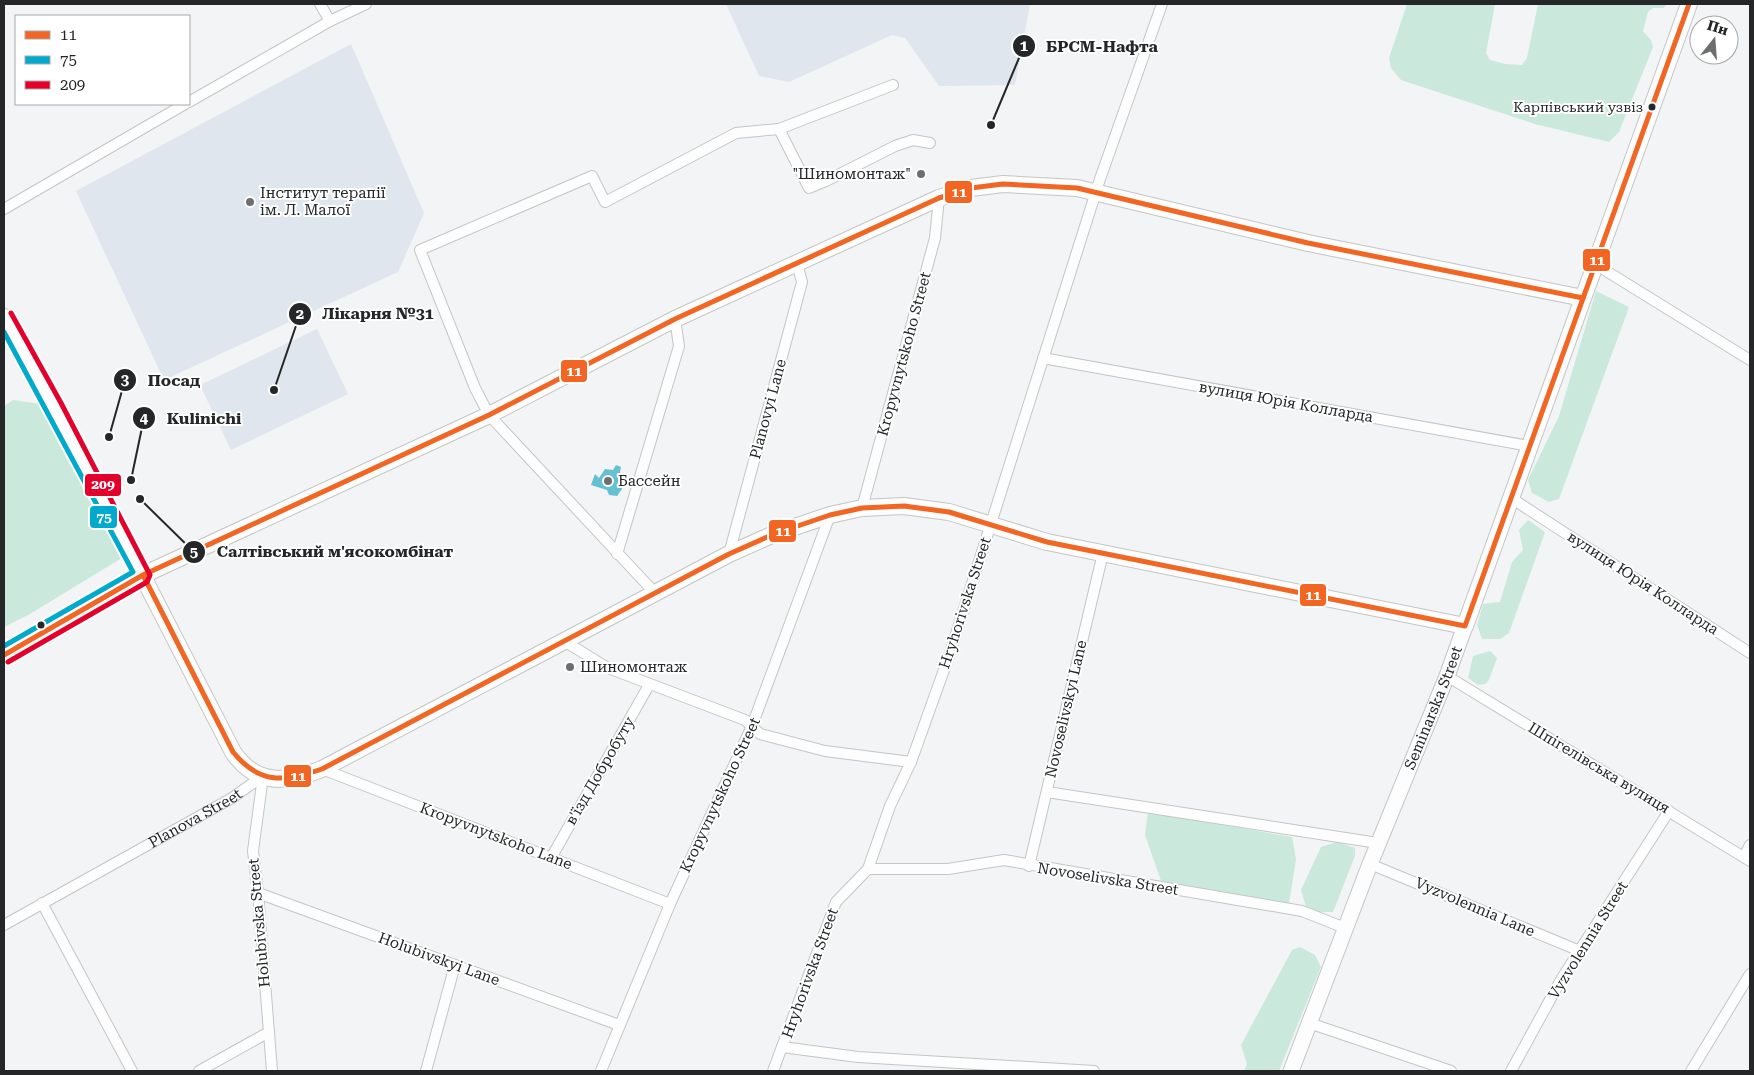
<svg xmlns="http://www.w3.org/2000/svg" width="1754" height="1075" viewBox="0 0 1754 1075" font-family="'Roboto Serif',serif">
	<rect width="100%" height="100%" fill="#f2f4f6"/>
	<g fill="#e0e6ed">
		<path d="M 726,4 L 1030,4 L 1015,85 L 939,86 L 905,38 L 892,35 L 789,82 L 759,76 Z"/>
		<path d="M 351,44 L 424,213 L 398,272 L 164,380 L 76,191 Z"/>
		<path d="M 317,329 L 348,394 L 231,450 L 200,385 Z"/>
	</g>
	<g fill="#cae9dc">
		<path d="M 1407,4 L 1495,4 L 1486,53 L 1490,60 L 1505,64 L 1522,65 L 1527,58 L 1538,4 L 1667,4 L 1664,8 L 1653,8 L 1648,12 L 1643,31 L 1651,40 L 1653,47 L 1619,132 L 1609,142 L 1535,124 L 1401,80 L 1391,68 L 1389,58 Z"/>
		<path d="M 1596,291 L 1629,307 L 1559,499 L 1549,502 L 1532,493 L 1528,480 L 1559,416 Z"/>
		<path d="M 13,400 L 54,406 L 130,553 L 30,614 L 4,627 L 4,406 Z"/>
		<path d="M 1528,520 L 1545,532 L 1509,633 L 1500,639 L 1482,639 L 1477,625 L 1483,604 L 1500,602 L 1512,562 L 1523,550 L 1519,530 Z"/>
		<path d="M 1490,651 L 1497,658 L 1489,680 L 1485,684 L 1478,685 L 1468,678 L 1473,656 Z"/>
		<path d="M 1148,812 L 1292,837 L 1296,859 L 1289,904 L 1161,881 L 1145,835 Z"/>
		<path d="M 1337,842 L 1355,848 L 1355,856 L 1333,912 L 1319,912 L 1306,907 L 1301,890 L 1321,847 Z"/>
		<path d="M 1300,947 L 1315,955 L 1321,967 L 1279,1071 L 1244,1071 L 1247,1064 L 1241,1045 L 1292,950 Z"/>
	</g>
	<path fill="#65c1d1" d="M 616,465 L 621,467 L 620,472 L 624,479 L 622,489 L 617,496 L 609,495 L 607,490 L 591,485 L 595,474 L 599,478 L 605,469 L 613,470 Z"/>
	<g fill="none" stroke-linecap="round" stroke-linejoin="round">
		<defs>
			<g id="street">
				<path d="M 320,4 L 330,21"/>
				<path d="M 189,102 L 330,21 L 366,4"/>
				<path d="M 779,129 L 809,188 L 826,181 L 895,146 L 913,140 L 930,143"/>
				<path d="M 4,209 L 185,104"/>
				<path d="M 1595,264 L 1750,360"/>
				<path d="M 1043,358 L 1529,446"/>
				<path d="M 1511,498 L 1750,653"/>
				<path d="M 862,508 L 935,238 L 939,198"/>
				<path d="M 617,554 L 679,346 L 675,319"/>
				<path d="M 729,554 L 802,282 L 797,263"/>
				<path d="M 654,592 L 489,415 L 475,388 L 420,250 L 592,176 L 605,202 L 736,133 L 779,129 L 893,85"/>
				<path d="M 564,641 L 608,668 L 745,720 L 760,734 L 825,751 L 911,762"/>
				<path d="M 1447,676 L 1750,861"/>
				<path d="M 322,769 L 670,904"/>
				<path d="M 263,776 L 253,851 L 258,893 L 272,1071"/>
				<path d="M 1047,792 L 1378,843"/>
				<path d="M 1744,857 L 1750,845"/>
				<path d="M 551,858 L 649,685"/>
				<path d="M 1370,864 L 1580,951"/>
				<path d="M 1029,866 L 1103,553"/>
				<path d="M 868,869 L 948,869 L 1004,860 L 1302,911 L 1345,928"/>
				<path d="M 258,893 L 619,1025"/>
				<path d="M 42,903 L 132,1071"/>
				<path id="s1" d="M 4,925 L 232,798 L 263,776"/>
				<path d="M 1309,1023 L 1451,1071"/>
				<path d="M 782,1047 L 858,1057 L 1094,1071"/>
				<path d="M 199,1071 L 269,1032"/>
				<path d="M 426,1071 L 455,965"/>
				<path d="M 601,1071 L 670,904 L 752,726 L 830,515"/>
				<path d="M 773,1071 L 836,902 L 868,869 L 890,806 L 911,762 L 950,653 L 1100,179 L 1162,4"/>
				<path d="M 1511,1071 L 1562,978 L 1669,811"/>
				<path d="M 1691,1071 L 1750,974"/>
			</g>
			<g id="secondary">
				<path id="s2" d="M 1291,1071 L 1370,864 L 1447,676 L 1465,626"/>
			</g>
			<g id="primary">
				<path d="M 4,317 L 81,456 L 233,752 C 256,786 287,783 322,769 L 729,554 L 774,534 L 830,515 L 862,508 L 904,506 L 949,512 L 1047,542 L 1465,626 L 1689,4"/>
				<path d="M 4,655 L 143,575 L 489,415 L 675,319 L 939,198 L 971,188 L 1003,184 L 1077,188 L 1308,243 L 1583,298"/>
			</g>
		</defs>
		<use href="#street" stroke="#c3c5c6" stroke-width="12"/>
		<use href="#secondary" stroke="#c3c5c6" stroke-width="17"/>
		<use href="#primary" stroke="#c3c5c6" stroke-width="18"/>
		<use href="#street" stroke="#fdfdfe" stroke-width="10"/>
		<use href="#secondary" stroke="#fdfdfe" stroke-width="15"/>
		<use href="#primary" stroke="#fdfdfe" stroke-width="16"/>
		<defs>
			<g id="bus-1">
				<path d="M 143,575 L 233,752 C 260,785 285,782 322,769 L 729,554 L 774,534 L 830,515 L 862,508 L 904,506 L 949,512 L 1047,542 L 1465,626 L 1689,4"/>
				<path d="M 4,655 L 143,575 L 489,415 L 675,319 L 939,198 L 971,188 L 1003,184 L 1077,188 L 1308,243 L 1583,298"/>
			</g>
			<path id="bus-2" d="M 4,332 L 133,572 L 4,646"/>
			<path id="bus-3" d="M 8,662 L 147,582 L 150,575 L 61,403 L 11,313"/>
		</defs>
		<use href="#bus-1" stroke="#fff" stroke-width="9"/>
		<use href="#bus-2" stroke="#fff" stroke-width="9"/>
		<use href="#bus-3" stroke="#fff" stroke-width="9"/>
		<use href="#bus-1" stroke="#f26522" stroke-width="5"/>
		<use href="#bus-2" stroke="#00a9ce" stroke-width="5"/>
		<use href="#bus-3" stroke="#e4002b" stroke-width="5"/>
	</g>
	<g fill="#242627" stroke="#fff" stroke-width="2">
		<circle cx="1652" cy="107" r="4.5"/>
		<circle cx="41" cy="625" r="4.5"/>
	</g>
	<g fill="#6c6e6f" stroke="#fff" stroke-width="2">
		<circle cx="921" cy="174" r="5"/>
		<circle cx="250" cy="202" r="5"/>
		<circle cx="608" cy="481" r="5"/>
		<circle cx="570" cy="667" r="5"/>
	</g>
	<g text-anchor="middle" stroke-width="4" stroke-linejoin="round" paint-order="stroke">
		<g font-size="14" fill="#242627" stroke="#fff" text-anchor="end">
			<text x="1643" y="112">Карпівський узвіз</text>
		</g>
		<g font-size="15" fill="#242627" stroke="#fff" text-anchor="start">
			<text x="911" y="179" text-anchor="end">"Шиномонтаж"</text>
			<text x="260" y="198">Інститут терапії<tspan x="260" dy="17">ім. Л. Малої</tspan></text>
			<text x="618" y="486">Бассейн</text>
			<text x="580" y="672">Шиномонтаж</text>
		</g>
		<g font-size="15" fill="#242627" stroke="#fff">
			<text transform="translate(904 354) rotate(-75)" y="5">Kropyvnytskoho Street</text>
			<text transform="translate(1286 402) rotate(10)" y="5">вулиця Юрія Колларда</text>
			<text transform="translate(768 409) rotate(-75)" y="5">Planovyi Lane</text>
			<text transform="translate(1643 583) rotate(33)" y="5">вулиця Юрія Колларда</text>
			<text transform="translate(965 603) rotate(-72)" y="5">Hryhorivska Street</text>
			<text dy="5" stroke="none"><textPath href="#s2" startOffset="390">Seminarska Street</textPath></text>
			<text transform="translate(1066 709) rotate(-77)" y="5">Novoselivskyi Lane</text>
			<text transform="translate(1599 768) rotate(31)" y="5">Шпігелівська вулиця</text>
			<text transform="translate(600 771) rotate(-60)" y="5">в'їзд Добробуту</text>
			<text transform="translate(720 795) rotate(-65)" y="5">Kropyvnytskoho Street</text>
			<text dy="5" stroke="none"><textPath href="#s1" startOffset="219">Planova Street</textPath></text>
			<text transform="translate(496 836) rotate(21)" y="5">Kropyvnytskoho Lane</text>
			<text transform="translate(1108 879) rotate(9)" y="5">Novoselivska Street</text>
			<text transform="translate(1475 907) rotate(23)" y="5">Vyzvolennia Lane</text>
			<text transform="translate(259 923) rotate(-95)" y="5">Holubivska Street</text>
			<text transform="translate(1588 940) rotate(-58)" y="5">Vyzvolennia Street</text>
			<text transform="translate(439 959) rotate(20)" y="5">Holubivskyi Lane</text>
			<text transform="translate(810 973) rotate(-70)" y="5">Hryhorivska Street</text>
		</g>
	</g>
	<path fill="none" stroke="#242627" stroke-width="2" d="M991 125L1024 46M274 390L300 314M109 437L125 380M131 480L144 418M140 499L194 552"/>
	<g fill="#242627" stroke="#fff" stroke-width="2">
		<circle cx="991" cy="125" r="5"/>
		<circle cx="274" cy="390" r="5"/>
		<circle cx="109" cy="437" r="5"/>
		<circle cx="131" cy="480" r="5"/>
		<circle cx="140" cy="499" r="5"/>
		<circle cx="1024" cy="46" r="12"/>
		<circle cx="300" cy="314" r="12"/>
		<circle cx="125" cy="380" r="12"/>
		<circle cx="144" cy="418" r="12"/>
		<circle cx="194" cy="552" r="12"/>
	</g>
	<g font-size="15" text-anchor="middle" font-weight="bold" fill="#fff">
		<text x="1024" y="51">1</text>
		<text x="300" y="319">2</text>
		<text x="125" y="385">3</text>
		<text x="144" y="423">4</text>
		<text x="194" y="557">5</text>
	</g>
	<g font-size="16" text-anchor="middle" font-weight="bold" fill="#242627" stroke="#fff" stroke-width="4" stroke-linejoin="round" paint-order="stroke">
		<text x="1102" y="52">БРСМ-Нафта</text>
		<text x="378" y="319">Лікарня №31</text>
		<text x="174" y="386">Посад</text>
		<text x="204" y="424">Kulinichi</text>
		<text x="335" y="557">Салтівський м'ясокомбінат</text>
	</g>
	<g stroke="#fff" stroke-width="2">
		<rect x="944" y="180" width="29" height="24" rx="5" fill="#f26522"/>
		<rect x="1582" y="248" width="29" height="24" rx="5" fill="#f26522"/>
		<rect x="560" y="359" width="28" height="24" rx="5" fill="#f26522"/>
		<rect x="84" y="473" width="38" height="24" rx="5" fill="#e4002b"/>
		<rect x="89" y="505" width="29" height="24" rx="5" fill="#00a9ce"/>
		<rect x="768" y="519" width="29" height="24" rx="5" fill="#f26522"/>
		<rect x="1299" y="583" width="28" height="24" rx="5" fill="#f26522"/>
		<rect x="283" y="764" width="29" height="24" rx="5" fill="#f26522"/>
	</g>
	<g font-size="14" text-anchor="middle" font-weight="bold" fill="#fff">
		<text x="959" y="197">11</text>
		<text x="1597" y="265">11</text>
		<text x="574" y="376">11</text>
		<text x="103" y="489">209</text>
		<text x="104" y="522">75</text>
		<text x="783" y="536">11</text>
		<text x="1313" y="600">11</text>
		<text x="298" y="781">11</text>
	</g>
	<rect width="1754" height="1075" fill="none" stroke="#242627" stroke-width="10"/>
	<rect x="15" y="15" width="175" height="90" fill="#ffffff" stroke="#a7a8a9"/>
	<rect x="25" y="31" width="25" height="8" fill="#f26522" stroke="#a7a8a9"/>
	<text x="60" y="40" font-size="15" fill="#242627">11</text>
	<rect x="25" y="56" width="25" height="8" fill="#00a9ce" stroke="#a7a8a9"/>
	<text x="60" y="65" font-size="15" fill="#242627">75</text>
	<rect x="25" y="81" width="25" height="8" fill="#e4002b" stroke="#a7a8a9"/>
	<text x="60" y="90" font-size="15" fill="#242627">209</text>
	<g transform="translate(1714 40) rotate(17)"><circle r="24" fill="#ffffff" stroke="#a7a8a9"/>
	<path d="M0-4L9 19L0 12L-9 19Z" fill="#6c6e6f"/>
	<text y="-8" font-size="14" font-weight="bold" text-anchor="middle" fill="#242627">Пн</text>
	</g>
</svg>
